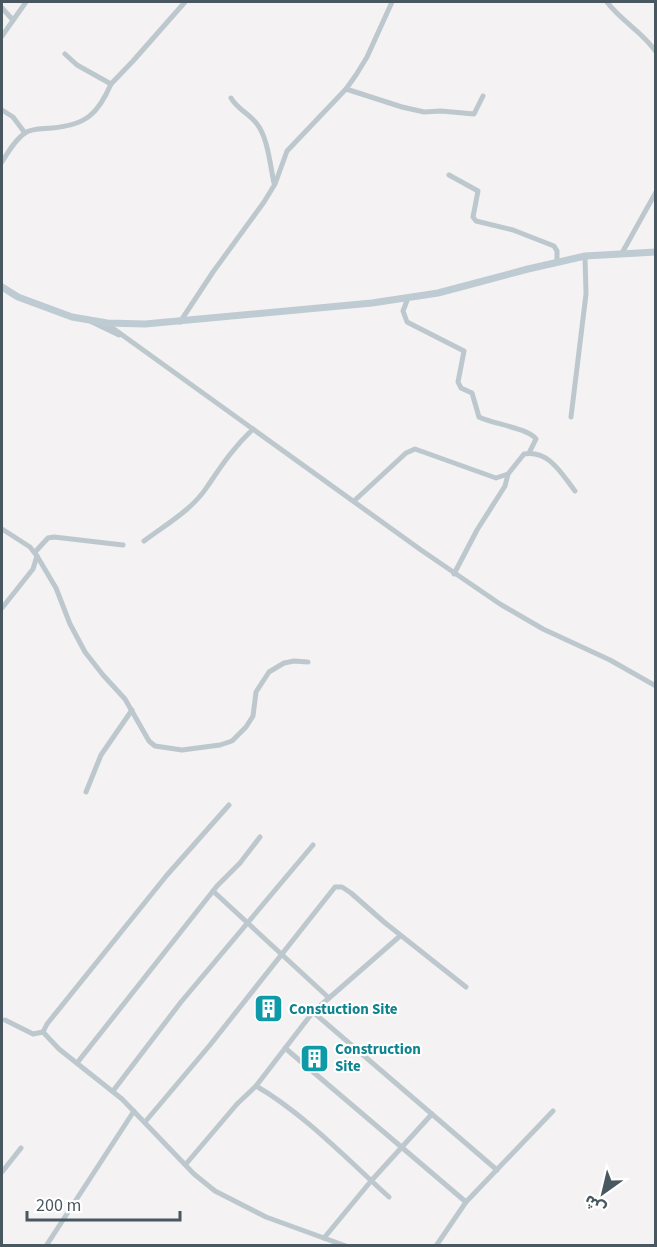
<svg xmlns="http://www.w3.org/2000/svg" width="657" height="1247" viewBox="0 0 657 1247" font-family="'Source Sans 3','Noto Sans Arabic',sans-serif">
	<rect width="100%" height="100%" fill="#f4f2f2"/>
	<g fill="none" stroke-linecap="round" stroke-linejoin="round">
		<g stroke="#bdc8ce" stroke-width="5">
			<path d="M 607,2 C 621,21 643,32 656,52"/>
			<path d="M 2,8 L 13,20"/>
			<path d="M 2,36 L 26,2"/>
			<path d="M 111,84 L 133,61 L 185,2"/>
			<path d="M 346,89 L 402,107 L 424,112 L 441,111 L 474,114 L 483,96"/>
			<path d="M 231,98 C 238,110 250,114 257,124 C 268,138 270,165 274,183"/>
			<path d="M 2,110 L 13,117 L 25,133"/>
			<path d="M 2,162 C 8,152 15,140 25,133 C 32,128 43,129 52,128 C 86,125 98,114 111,84 L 77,65 L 65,54"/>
			<path d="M 449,175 L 478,191 L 473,217 L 476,221 L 513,230 L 554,246 L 557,251 L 557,262"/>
			<path d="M 622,253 L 656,192"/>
			<path d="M 408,298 L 403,311 L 407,322 L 464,351 L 458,382 L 461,388 L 472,393 L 479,417 C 493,424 528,428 536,439 L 529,453"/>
			<path d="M 92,322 L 119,335"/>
			<path d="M 180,322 L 213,272 L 264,202 L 275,184 L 287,151 L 346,89 L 356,75 L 367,57 L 392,2"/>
			<path d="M 107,324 L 421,550 L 500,604 L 543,629 L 610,660 L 656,686"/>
			<path d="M 571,417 L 586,294 L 585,256"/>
			<path d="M 354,501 L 406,453 L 415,449 L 496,478 L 508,474"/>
			<path d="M 2,529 L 30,547 L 37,556 L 56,588 L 70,624 L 85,652 L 103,675 L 125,699 L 149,741 L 155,746 L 182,750 L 220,745 L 232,741 L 246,727 L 253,716 L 256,692 L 269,672 L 284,663 L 294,661 L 308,662"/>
			<path d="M 144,541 C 165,525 192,510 207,487 C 222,465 233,448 253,429"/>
			<path d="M 35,552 L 48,538 L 54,537 L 123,545"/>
			<path d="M 454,574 L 477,530 L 505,486 L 508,474 L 524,454 C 549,450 561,473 575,491"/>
			<path d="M 2,608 L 33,569 L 37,556"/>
			<path d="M 86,792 L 101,755 L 132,710"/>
			<path d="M 213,891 L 329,998"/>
			<path d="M 313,1012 L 497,1170"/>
			<path d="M 5,1020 L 33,1034 L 43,1032 L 59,1049 L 122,1099 L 194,1174 L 215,1191 L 266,1217 L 346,1246"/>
			<path d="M 43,1032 L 47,1024 L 167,875 L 229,805"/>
			<path d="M 285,1048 L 466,1202"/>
			<path d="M 77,1063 L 217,886 L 240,863 L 260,837"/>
			<path d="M 256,1086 C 302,1112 349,1161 389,1197"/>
			<path d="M 113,1091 L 181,1002 L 313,845"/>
			<path d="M 145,1122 L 210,1045 L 335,887 L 342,887 L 351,893 L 384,922 L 466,987"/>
			<path d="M 186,1164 L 237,1104 L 256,1086 L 313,1012 L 400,936"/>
			<path d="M 2,1172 L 21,1148"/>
			<path d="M 324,1238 L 371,1181 L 432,1114"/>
			<path d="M 46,1246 L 134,1111"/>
			<path d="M 436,1246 L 466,1202 L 553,1111"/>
		</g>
		<path stroke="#becbd3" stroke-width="7" d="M 2,287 L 18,297 L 72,317 L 107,323 L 145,324 L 372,303 L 438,293 L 528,269 L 585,256 L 656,252"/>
	</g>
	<defs>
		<symbol id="building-square" viewBox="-11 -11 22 22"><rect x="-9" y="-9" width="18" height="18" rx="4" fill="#0f9aa8" stroke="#fff"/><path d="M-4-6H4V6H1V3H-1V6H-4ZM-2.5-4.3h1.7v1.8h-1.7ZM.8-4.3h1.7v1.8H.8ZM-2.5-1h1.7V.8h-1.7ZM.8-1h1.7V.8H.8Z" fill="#fff"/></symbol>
	</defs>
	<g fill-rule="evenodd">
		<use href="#building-square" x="252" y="992" width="33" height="33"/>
		<use href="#building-square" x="298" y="1042" width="33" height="33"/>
	</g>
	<g text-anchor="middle" stroke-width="4.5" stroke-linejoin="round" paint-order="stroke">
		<g font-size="15" font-weight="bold" fill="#0d838f" stroke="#fff" text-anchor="start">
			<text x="289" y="1014">Constuction Site</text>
			<text x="335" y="1054">Construction<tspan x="335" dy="17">Site</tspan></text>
		</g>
	</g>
	<rect width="657" height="1247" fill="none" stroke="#495860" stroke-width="6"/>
	<g transform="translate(603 1193) rotate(214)" stroke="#ffffff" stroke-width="4.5" paint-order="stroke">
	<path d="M0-4.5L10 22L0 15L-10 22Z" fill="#495860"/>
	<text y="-9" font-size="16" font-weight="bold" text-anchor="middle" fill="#495860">ش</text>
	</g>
	<path d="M27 1211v9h153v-9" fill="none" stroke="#495860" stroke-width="3"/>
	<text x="36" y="1211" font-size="18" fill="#495860" stroke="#ffffff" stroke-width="4.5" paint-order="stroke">200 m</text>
</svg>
